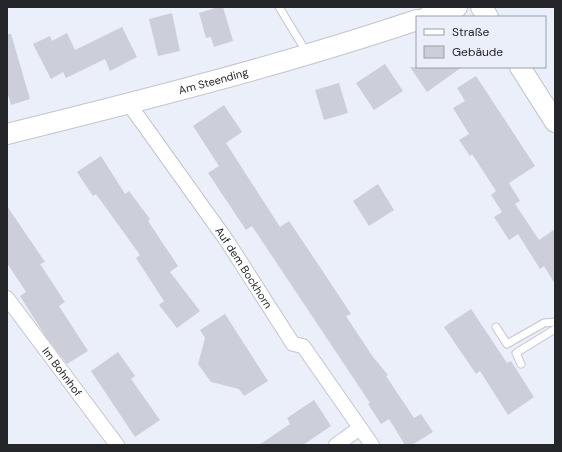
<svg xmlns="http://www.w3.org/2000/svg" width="562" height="452" viewBox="0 0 562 452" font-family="'DM Sans',sans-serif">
	<rect width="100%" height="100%" fill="#ebeffa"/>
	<g fill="#cccfda">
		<path d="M 218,7 L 223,7 L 233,41 L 214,47 L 211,37 L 206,38 L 199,13 Z"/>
		<path d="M 172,13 L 180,51 L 158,56 L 149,19 Z"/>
		<path d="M 122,27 L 137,57 L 110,71 L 105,59 L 66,78 L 63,72 L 51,79 L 33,44 L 50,36 L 52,41 L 67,33 L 75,50 Z"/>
		<path d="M 7,34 L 11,34 L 30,99 L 11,105 L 7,91 Z"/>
		<path d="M 385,64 L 403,91 L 374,110 L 356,83 Z"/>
		<path d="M 410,67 L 462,67 L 427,92 Z"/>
		<path d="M 476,76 L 535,166 L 509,183 L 520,201 L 515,204 L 539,240 L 555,229 L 555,284 L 544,266 L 540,269 L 518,234 L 509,240 L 494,217 L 502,212 L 491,195 L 496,191 L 472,154 L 470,156 L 459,140 L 469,134 L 453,108 L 465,101 L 457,88 Z"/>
		<path d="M 339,83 L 348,113 L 324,120 L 315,90 Z"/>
		<path d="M 224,105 L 242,132 L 226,143 L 280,227 L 289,221 L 314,258 L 351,314 L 346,316 L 373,357 L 388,375 L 386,376 L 414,418 L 421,414 L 433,432 L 412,445 L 405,445 L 389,419 L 381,424 L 368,404 L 370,403 L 252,226 L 246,230 L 208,173 L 219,166 L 193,126 Z"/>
		<path d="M 101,156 L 125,194 L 129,191 L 150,219 L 148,221 L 178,266 L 170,272 L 200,311 L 177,328 L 159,305 L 164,301 L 136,258 L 140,255 L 96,194 L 93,196 L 77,172 Z"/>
		<path d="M 378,184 L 394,210 L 369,226 L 353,201 Z"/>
		<path d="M 7,206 L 45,262 L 40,264 L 65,302 L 59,306 L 88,351 L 67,364 L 46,337 L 20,296 L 26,292 L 7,263 Z"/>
		<path d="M 471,309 L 507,363 L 511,361 L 534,397 L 508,415 L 480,371 L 476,374 L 444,327 Z"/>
		<path d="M 225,314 L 268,381 L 244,396 L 239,389 L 211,382 L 198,364 L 205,338 L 200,330 Z"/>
		<path d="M 118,352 L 135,376 L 131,379 L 160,420 L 135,437 L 91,371 Z"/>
		<path d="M 314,400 L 331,426 L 303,445 L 259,445 L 290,424 L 287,418 Z"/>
	</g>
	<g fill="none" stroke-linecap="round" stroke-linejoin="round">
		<defs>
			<g id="lane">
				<path d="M 279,7 L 307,53"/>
				<path d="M 496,327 L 507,344 L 544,323 L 555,322"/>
				<path d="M 521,364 L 516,353 L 555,329"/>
			</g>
			<g id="street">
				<path id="s1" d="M 129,104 L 227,241 L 293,344 L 303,346 L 372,445"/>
				<path id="s2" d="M 7,298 L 117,445"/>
				<path d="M 336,445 L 360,428"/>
			</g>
			<g id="secondary">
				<path d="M 481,7 L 488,17"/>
				<path d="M 427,17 L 457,7"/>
				<path d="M 520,67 L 555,122"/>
				<path id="s3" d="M 7,134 C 144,100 283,65 417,20"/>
			</g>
		</defs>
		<use href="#lane" stroke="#c2c5d0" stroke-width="9"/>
		<use href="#street" stroke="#c2c5d0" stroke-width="16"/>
		<use href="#secondary" stroke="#c2c5d0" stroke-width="22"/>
		<use href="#lane" stroke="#fff" stroke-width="7"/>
		<use href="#street" stroke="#fff" stroke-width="14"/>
		<use href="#secondary" stroke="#fff" stroke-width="20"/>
	</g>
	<g text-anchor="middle" stroke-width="3" stroke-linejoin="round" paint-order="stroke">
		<g font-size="11" fill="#25262a" stroke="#ebeffa">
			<text dy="4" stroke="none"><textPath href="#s3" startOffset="213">Am Steending</textPath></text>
			<text dy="4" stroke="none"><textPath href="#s1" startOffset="200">Auf dem Bockhorn</textPath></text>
			<text dy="4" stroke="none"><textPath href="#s2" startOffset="92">Im Bohnhof</textPath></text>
		</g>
	</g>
	<rect width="562" height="452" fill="none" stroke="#25262a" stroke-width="16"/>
	<rect x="416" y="16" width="130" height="52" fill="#ebeffa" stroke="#9c9fa7"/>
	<rect x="424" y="29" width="20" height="6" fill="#ffffff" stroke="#9c9fa7"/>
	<text x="452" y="36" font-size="12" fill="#25262a">Straße</text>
	<rect x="424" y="46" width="20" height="12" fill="#cccfda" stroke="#9c9fa7"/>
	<text x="452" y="56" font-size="12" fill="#25262a">Gebäude</text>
</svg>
